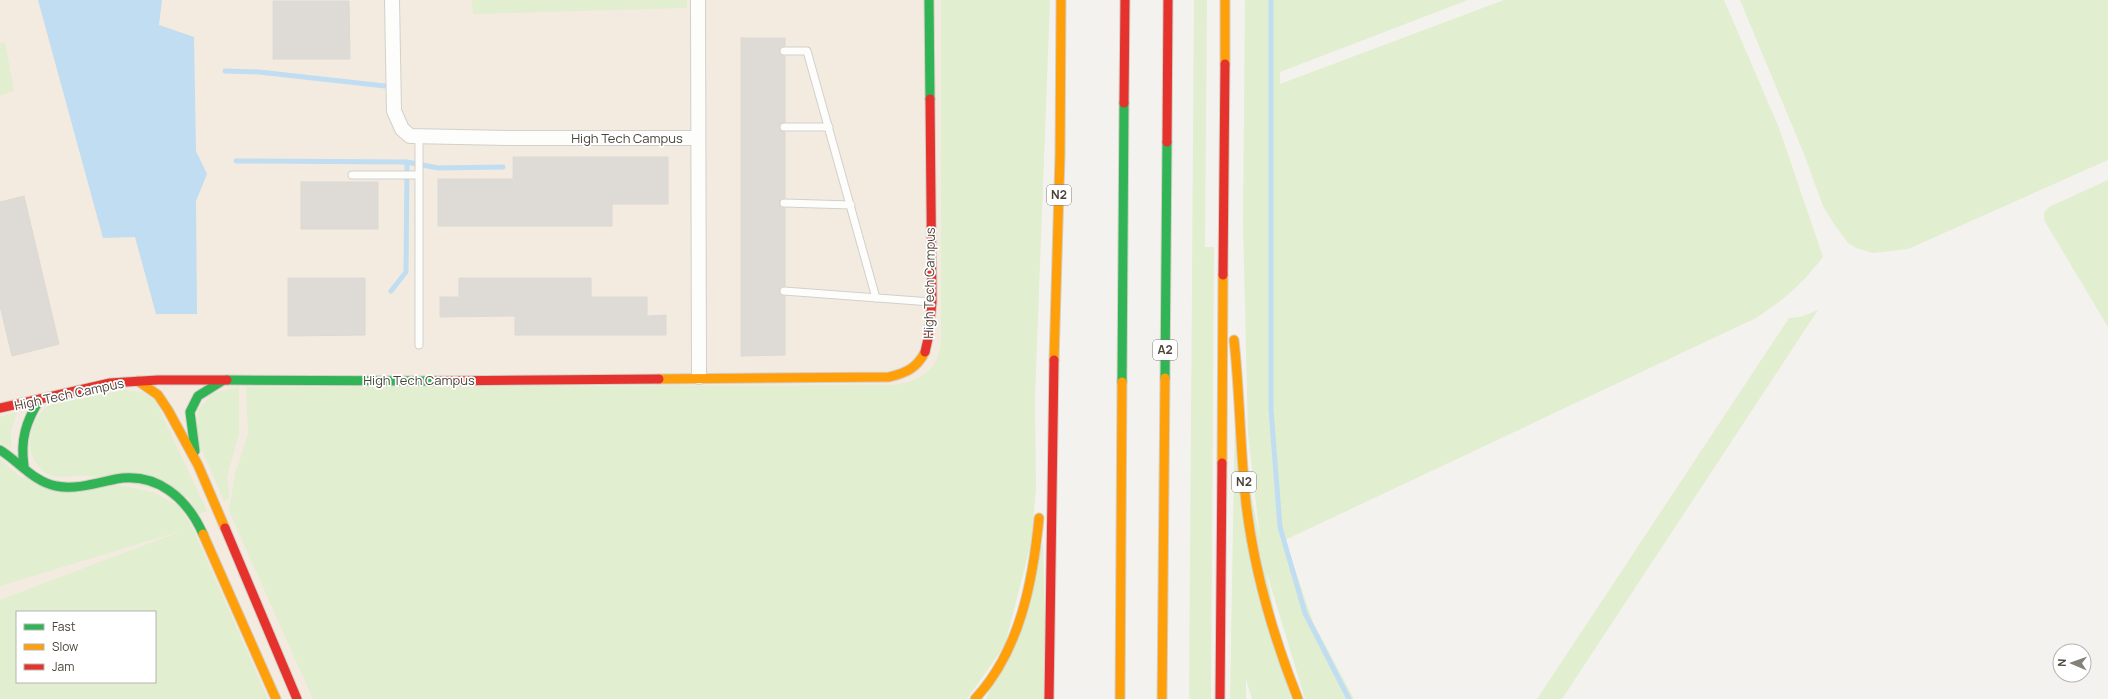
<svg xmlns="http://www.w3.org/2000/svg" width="2108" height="699" viewBox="0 0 2108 699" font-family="Manrope,sans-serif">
	<rect width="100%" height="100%" fill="#f4f2ee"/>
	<path fill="#f3ebdf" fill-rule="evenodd" d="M 0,0 L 991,0 L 988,576 L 744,699 L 0,699 ZM 17,612 L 155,612 L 155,682 L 17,682 Z"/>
	<g fill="#e1eecf" fill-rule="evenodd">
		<path d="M 472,0 L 687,0 L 687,8 L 473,14 Z"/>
		<path d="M 941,0 L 1050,0 L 1035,398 L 1036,489 L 1031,543 L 1005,645 L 967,699 L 313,699 L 229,511 L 235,475 L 248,434 L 246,387 L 896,385 C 923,379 938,370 941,341 Z"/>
		<path d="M 1194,0 L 1207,0 L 1205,247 L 1214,247 L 1211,699 L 1189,699 Z"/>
		<path d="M 1245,0 L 1468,0 L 1280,72 L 1280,84 L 1504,0 L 1724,0 L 1779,128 L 1823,257 C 1801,285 1785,299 1756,318 L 1285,540 L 1313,622 L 1354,699 L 1305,699 L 1262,557 L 1248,433 L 1243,224 Z"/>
		<path d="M 1740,0 L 2108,0 L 2108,160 L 1908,249 L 1873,253 L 1856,248 L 1848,243 L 1834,224 L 1823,206 L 1804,154 Z"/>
		<path d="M 5,42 L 14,91 L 0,95 L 0,43 Z"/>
		<path d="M 2108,180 L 2108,327 L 2044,220 L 2044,213 L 2049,207 Z"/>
		<path d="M 1818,310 L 1562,699 L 1537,699 L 1789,318 L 1800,317 Z"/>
		<path d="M 239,387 L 239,433 L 227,477 L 229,498 L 224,501 L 196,436 L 198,410 L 213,393 Z"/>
		<path d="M 125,390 L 141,392 L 155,400 L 207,511 L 198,514 L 188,497 C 156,490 123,481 90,476 C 76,474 61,480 48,474 C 44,473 41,468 39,466 C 22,448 31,419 49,405 Z"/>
		<path d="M 1235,410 L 1291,699 L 1252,699 L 1246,679 L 1246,699 L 1230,699 Z"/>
		<path d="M 17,412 L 11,430 L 11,448 L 0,442 L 0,417 Z"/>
		<path d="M 0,459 L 20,477 L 125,486 L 156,493 L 180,507 L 192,527 L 268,699 L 0,699 L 0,600 L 184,530 L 0,586 ZM 17,612 L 155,612 L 155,682 L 17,682 Z"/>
		<path d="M 1043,543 L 1047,699 L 986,699 Z"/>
	</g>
	<path fill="#c0ddf1" d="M 38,0 L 162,0 L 159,25 L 194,37 L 196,151 L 207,174 L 196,201 L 197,314 L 156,314 L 135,237 L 103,238 Z"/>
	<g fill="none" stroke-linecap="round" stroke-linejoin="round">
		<g stroke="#c0ddf1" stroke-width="5">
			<path d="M 1271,0 L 1271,409 L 1280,527 L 1305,613 L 1349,699"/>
			<path d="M 225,71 L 259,72 L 385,86"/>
			<path d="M 236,161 L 407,162 L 438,168 L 503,167"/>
			<path d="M 391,291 L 406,272 L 407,162"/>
		</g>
	</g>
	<g fill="#dedbd6" stroke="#dcd9d4">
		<path d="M 273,1 L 349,1 L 350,59 L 273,59 Z"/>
		<path d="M 741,38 L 785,38 L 785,46 L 781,47 L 779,51 L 781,55 L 785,56 L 785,122 L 781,123 L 779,127 L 781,131 L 785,132 L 785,198 L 781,199 L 779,203 L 781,207 L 785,208 L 785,286 L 782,287 L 779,291 L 781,295 L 785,296 L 785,355 L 741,356 Z"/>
		<path d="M 513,157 L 668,157 L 668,204 L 612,204 L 612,226 L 438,226 L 438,179 L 513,179 Z"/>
		<rect x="301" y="182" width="77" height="47"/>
		<path d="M 24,196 L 59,344 L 12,356 L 0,306 L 0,202 Z"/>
		<path d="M 288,278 L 365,278 L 365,335 L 288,336 Z"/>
		<path d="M 459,278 L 591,278 L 591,297 L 647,297 L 647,316 L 666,315 L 666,335 L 515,335 L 515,316 L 440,317 L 440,297 L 459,297 Z"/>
	</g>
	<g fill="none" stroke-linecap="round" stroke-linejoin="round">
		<defs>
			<g id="lane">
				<path d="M 784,51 L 807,51 L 876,298"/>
				<path d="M 784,127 L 829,127"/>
				<path d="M 419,137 L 419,345"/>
				<path d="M 352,175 L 417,175"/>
				<path d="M 784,203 L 851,205"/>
				<path d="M 784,291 L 931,302"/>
			</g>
			<g id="street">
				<path d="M 392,0 L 394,111 L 402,129 L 410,136 L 507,138 L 698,138"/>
				<path d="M 698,0 L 699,377"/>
			</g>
			<g id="fast">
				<path d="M 929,0 L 930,99"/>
				<path d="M 1165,378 L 1167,142"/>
				<path d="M 227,380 L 436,381"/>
				<path d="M 1122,382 L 1124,103"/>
				<path d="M 0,450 C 18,461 34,482 56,486 C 75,490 97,483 116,479 C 157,472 187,498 203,534"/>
				<path d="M 195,451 L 190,412 L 198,396 L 222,381"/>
				<path d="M 24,466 C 20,440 26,421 40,399"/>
			</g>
			<g id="slow">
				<path d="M 1225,64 L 1225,0"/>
				<path d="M 1234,340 C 1240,394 1240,449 1246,503 C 1254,571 1273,636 1298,699"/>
				<path d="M 1054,360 L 1060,155 L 1061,0"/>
				<path d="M 659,379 L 889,377 C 906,373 917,368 925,352"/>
				<path d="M 138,381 L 158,395 L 168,410 L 198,465 L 225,528"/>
				<path d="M 1222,463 L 1223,275"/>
				<path d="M 203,534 L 276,699"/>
				<path d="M 975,699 C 1020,651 1033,581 1039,518"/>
				<path d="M 1120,699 L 1122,382"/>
				<path d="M 1162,699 L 1165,378"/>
			</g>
			<g id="jam">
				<path d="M 1124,103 L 1125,0"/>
				<path d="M 1167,142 L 1168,0"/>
				<path d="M 1223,275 L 1225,64"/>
				<path d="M 925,352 L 928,339 L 932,302 L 930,99"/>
				<path d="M 436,381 L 659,379"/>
				<path d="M 0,408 L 110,383 L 158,380 L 227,380"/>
				<path d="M 225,528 L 297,699"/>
				<path d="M 1049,699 L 1054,360"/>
				<path d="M 1220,699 L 1222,463"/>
			</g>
		</defs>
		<use href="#lane" stroke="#d2d0cb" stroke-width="9"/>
		<use href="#street" stroke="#d2d0cb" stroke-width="16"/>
		<use href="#fast" stroke="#d3cfc5" stroke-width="11"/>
		<use href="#slow" stroke="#d3cfc5" stroke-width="11"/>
		<use href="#jam" stroke="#d3cfc5" stroke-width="11"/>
		<use href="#lane" stroke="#fdfdfc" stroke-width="7"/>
		<use href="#street" stroke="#fdfdfc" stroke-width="14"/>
		<use href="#fast" stroke="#30b455" stroke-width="9"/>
		<use href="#slow" stroke="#ff9f0a" stroke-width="9"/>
		<use href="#jam" stroke="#e5322d" stroke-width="9"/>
	</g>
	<g text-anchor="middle" stroke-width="3.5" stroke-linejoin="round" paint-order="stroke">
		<g fill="#fff" stroke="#817c74" stroke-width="1">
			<rect x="1047" y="185" width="24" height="20" rx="3"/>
			<rect x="1153" y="340" width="24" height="20" rx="3"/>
			<rect x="1232" y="472" width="24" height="20" rx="3"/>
		</g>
		<g font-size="12" font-weight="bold" fill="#4b4439">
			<text x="1059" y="199">N2</text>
			<text x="1165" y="354">A2</text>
			<text x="1244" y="486">N2</text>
		</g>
		<g font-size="13" fill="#4b4439" stroke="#fff">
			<text x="627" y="143">High Tech Campus</text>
			<text transform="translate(929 283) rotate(-89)" y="5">High Tech Campus</text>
			<text x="419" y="385">High Tech Campus</text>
			<text transform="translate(69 394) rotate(-12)" y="5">High Tech Campus</text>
		</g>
	</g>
	<rect x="16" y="611" width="140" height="72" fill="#ffffff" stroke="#b7b4b0"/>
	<rect x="24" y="624" width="20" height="6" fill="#30b455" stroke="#b7b4b0"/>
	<text x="52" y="631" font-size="12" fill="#4b4439">Fast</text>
	<rect x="24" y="644" width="20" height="6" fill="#ff9f0a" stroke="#b7b4b0"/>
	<text x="52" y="651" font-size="12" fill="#4b4439">Slow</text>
	<rect x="24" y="664" width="20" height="6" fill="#e5322d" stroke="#b7b4b0"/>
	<text x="52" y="671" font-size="12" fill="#4b4439">Jam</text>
	<g transform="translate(2072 663) rotate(272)"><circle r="19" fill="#ffffff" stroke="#b7b4b0"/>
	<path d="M0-3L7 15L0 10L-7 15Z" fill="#868178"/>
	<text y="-6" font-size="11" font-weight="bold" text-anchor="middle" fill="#4b4439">N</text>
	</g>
</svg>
